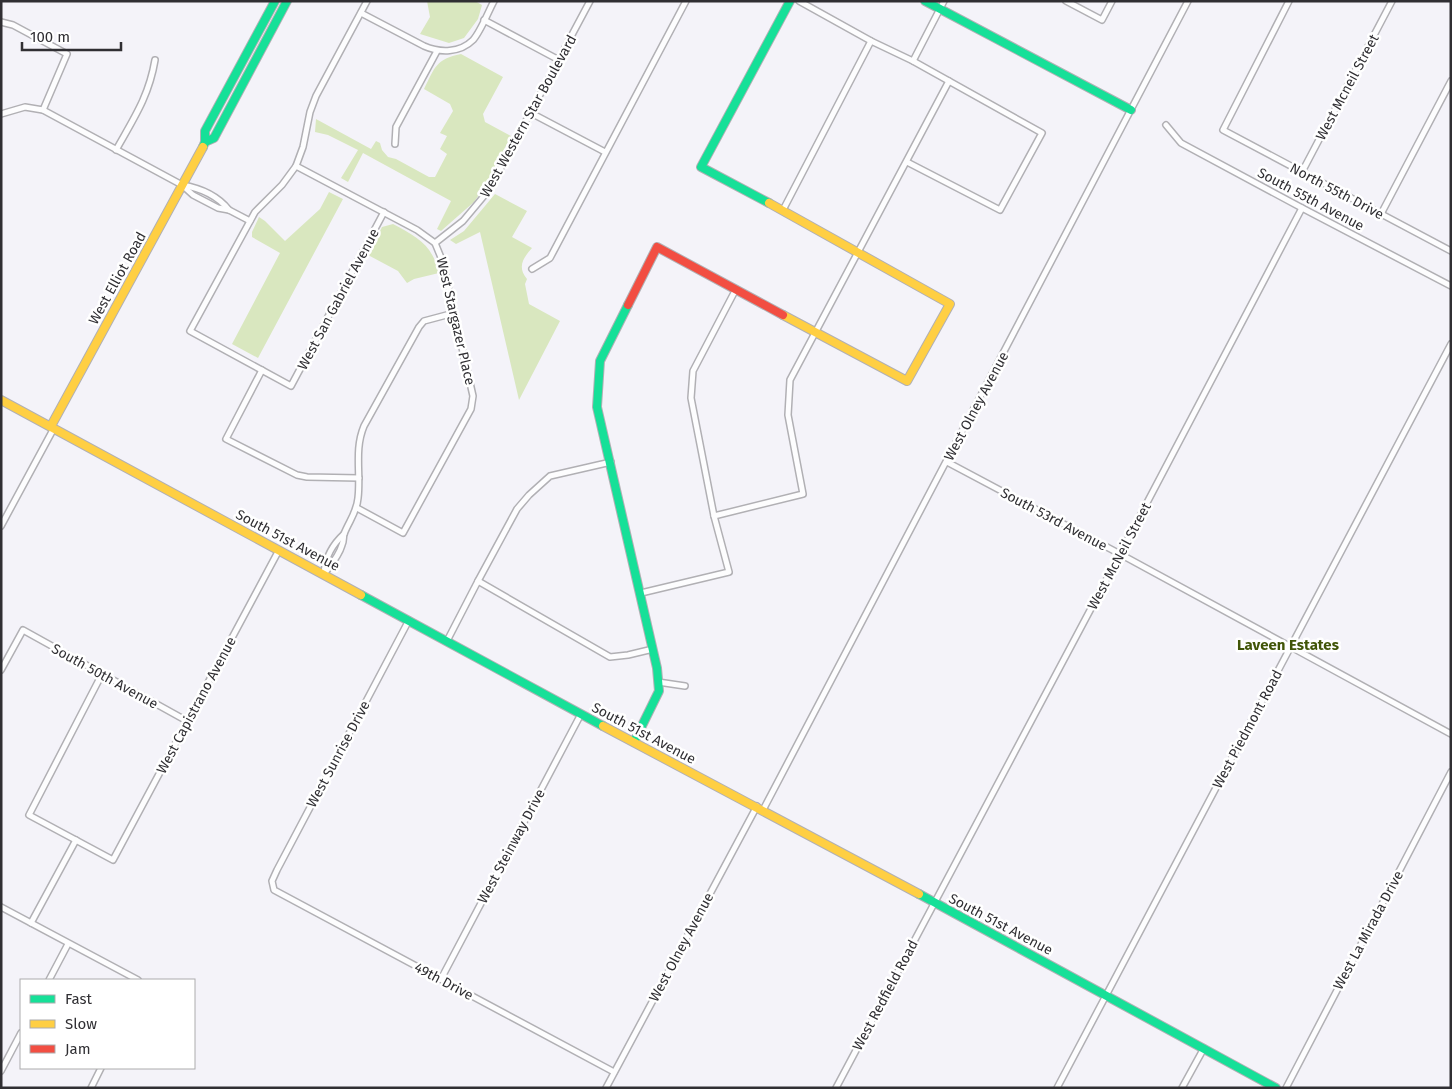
<svg xmlns="http://www.w3.org/2000/svg" width="1452" height="1089" viewBox="0 0 1452 1089" font-family="'Fira Sans',sans-serif">
	<rect width="100%" height="100%" fill="#f4f3f9"/>
	<g fill="#d9e7bf">
		<path d="M 427,1 L 475,1 L 482,5 L 478,19 L 464,38 L 449,43 L 420,34 L 430,17 Z"/>
		<path d="M 461,54 L 503,77 L 483,114 L 485,122 L 511,136 L 485,186 L 474,202 L 441,231 L 437,229 L 451,201 L 363,153 L 348,182 L 341,178 L 358,150 L 328,135 L 315,132 L 316,119 L 371,149 L 376,141 L 380,143 L 382,150 L 388,157 L 396,159 L 429,177 L 435,177 L 447,154 L 440,149 L 447,136 L 440,133 L 453,111 L 450,104 L 424,89 C 435,67 436,59 461,54 Z"/>
		<path d="M 329,192 L 343,199 L 258,358 L 232,344 L 280,253 L 252,237 L 252,232 L 259,217 L 265,221 L 285,241 L 320,209 Z"/>
		<path d="M 495,194 L 527,211 L 512,237 L 532,248 C 523,258 517,267 527,279 L 525,284 L 529,304 L 560,321 L 519,400 L 480,232 L 456,244 L 450,240 L 464,231 Z"/>
		<path d="M 393,224 C 417,237 432,244 439,273 L 414,279 L 407,283 L 398,271 L 368,255 L 382,227 Z"/>
	</g>
	<g fill="none" stroke-linecap="round" stroke-linejoin="round">
		<defs>
			<g id="street">
				<path d="M 367,1 L 316,96 L 310,112 L 303,147 L 296,166 L 282,185 L 255,212 L 190,331 L 291,386 L 384,212"/>
				<path d="M 799,1 L 871,41 L 913,61 L 1042,133 L 1000,210 L 907,162"/>
				<path d="M 1066,1 L 1102,20 L 1112,1"/>
				<path d="M 1289,1 L 1223,130 L 1451,251"/>
				<path d="M 361,13 L 424,46 C 440,53 460,53 473,40 C 481,31 488,12 494,1"/>
				<path d="M 484,20 L 559,60"/>
				<path d="M 1,22 L 13,25 L 67,54 L 43,110"/>
				<path d="M 913,61 L 944,1"/>
				<path d="M 531,113 L 605,152"/>
				<path d="M 1,114 L 25,107 L 43,110 L 182,185 C 200,188 217,195 229,210"/>
				<path d="M 1166,125 L 1181,143 L 1302,208 L 1451,286"/>
				<path d="M 395,144 L 396,127 L 437,51"/>
				<path d="M 116,150 C 134,118 149,96 155,60"/>
				<path d="M 296,166 L 417,230 L 435,243 L 442,260 L 473,396 L 471,409 L 403,533 L 357,508"/>
				<path d="M 1302,172 L 1392,1"/>
				<path d="M 182,185 L 193,195 L 218,208 L 229,210 L 250,221"/>
				<path d="M 783,210 L 871,41"/>
				<path d="M 1381,214 L 1451,81"/>
				<path d="M 435,243 L 463,221 L 489,190 L 590,1"/>
				<path d="M 532,269 L 550,258 L 686,1"/>
				<path d="M 262,370 L 226,439 L 297,475 L 307,477 L 359,478"/>
				<path d="M 611,462 L 550,476 L 529,495 L 517,509 L 478,581 L 610,657 L 628,655 L 653,649"/>
				<path d="M 947,462 L 1120,554 L 1451,734"/>
				<path d="M 714,516 L 803,494 L 788,415 L 790,380 L 949,81"/>
				<path d="M 1,526 L 54,428"/>
				<path d="M 324,572 C 326,556 332,545 344,534"/>
				<path d="M 324,574 C 331,565 339,556 342,545 C 344,541 343,537 344,534 C 349,521 357,512 358,498 C 361,473 354,450 364,426 L 419,327 L 424,321 L 454,313"/>
				<path d="M 641,593 L 729,572 L 714,516 L 691,398 L 693,371 L 736,289"/>
				<path d="M 409,620 L 277,870 L 272,881 L 274,890 L 614,1072"/>
				<path d="M 447,641 L 478,581"/>
				<path d="M 1,670 L 23,630 L 187,721"/>
				<path d="M 102,674 L 29,815 L 113,860 L 279,550"/>
				<path d="M 658,682 L 685,686"/>
				<path d="M 763,810 L 1188,1"/>
				<path d="M 1,907 L 138,980"/>
				<path d="M 31,923 L 76,840"/>
				<path d="M 441,979 L 581,714"/>
				<path d="M 49,980 L 68,944"/>
				<path d="M 1,1071 L 21,1033"/>
				<path d="M 91,1088 L 101,1068"/>
				<path d="M 606,1088 L 757,806"/>
				<path d="M 836,1088 L 1120,554 L 1302,208"/>
				<path d="M 1057,1088 L 1451,344"/>
				<path d="M 1182,1088 L 1204,1048"/>
				<path d="M 1286,1088 L 1451,772"/>
			</g>
			<g id="fast">
				<path d="M 925,1 L 1131,110"/>
				<path d="M 205,142 L 214,138 L 287,1"/>
				<path d="M 203,147 L 205,142 L 205,131 L 275,1"/>
				<path d="M 769,203 L 701,167 L 790,1"/>
				<path d="M 628,305 L 600,361 L 597,407 L 657,668 L 659,691 L 634,742"/>
				<path d="M 361,595 L 603,726"/>
				<path d="M 919,894 L 1276,1088"/>
			</g>
			<g id="slow">
				<path d="M 769,203 L 950,304 L 907,381 L 783,315"/>
				<path d="M 1,400 L 361,595"/>
				<path d="M 51,426 L 203,147"/>
				<path d="M 603,726 L 919,894"/>
			</g>
			<path id="jam" d="M 628,305 L 657,247 L 783,315"/>
		</defs>
		<use href="#street" stroke="#b1b0b4" stroke-width="8"/>
		<use href="#fast" stroke="#b1b0b4" stroke-width="10"/>
		<use href="#slow" stroke="#b1b0b4" stroke-width="10"/>
		<use href="#jam" stroke="#b1b0b4" stroke-width="10"/>
		<use href="#street" stroke="#fdfdfe" stroke-width="5"/>
		<use href="#fast" stroke="#16e098" stroke-width="8"/>
		<use href="#slow" stroke="#ffcf43" stroke-width="8"/>
		<use href="#jam" stroke="#f24e42" stroke-width="8"/>
	</g>
	<g text-anchor="middle" stroke-width="5" stroke-linejoin="round" paint-order="stroke">
		<g font-size="14" fill="#302f33" stroke="#fff">
			<text transform="translate(1347 87) rotate(-62)" y="5">West Mcneil Street</text>
			<text transform="translate(528 116) rotate(-61)" y="5">West Western Star Boulevard</text>
			<text transform="translate(1337 191) rotate(28)" y="5">North 55th Drive</text>
			<text transform="translate(1311 199) rotate(28)" y="5">South 55th Avenue</text>
			<text transform="translate(117 278) rotate(-61)" y="5">West Elliot Road</text>
			<text transform="translate(338 299) rotate(-62)" y="5">West San Gabriel Avenue</text>
			<text transform="translate(456 321) rotate(77)" y="5">West Stargazer Place</text>
			<text transform="translate(976 406) rotate(-62)" y="5">West Olney Avenue</text>
			<text transform="translate(1054 519) rotate(28)" y="5">South 53rd Avenue</text>
			<text transform="translate(288 540) rotate(28)" y="5">South 51st Avenue</text>
			<text transform="translate(1119 556) rotate(-62)" y="5">West McNeil Street</text>
			<text transform="translate(105 676) rotate(29)" y="5">South 50th Avenue</text>
			<text transform="translate(196 705) rotate(-62)" y="5">West Capistrano Avenue</text>
			<text transform="translate(1247 729) rotate(-62)" y="5">West Piedmont Road</text>
			<text transform="translate(644 733) rotate(28)" y="5">South 51st Avenue</text>
			<text transform="translate(338 754) rotate(-62)" y="5">West Sunrise Drive</text>
			<text transform="translate(511 846) rotate(-62)" y="5">West Steinway Drive</text>
			<text transform="translate(1001 924) rotate(28)" y="5">South 51st Avenue</text>
			<text transform="translate(1368 930) rotate(-62)" y="5">West La Mirada Drive</text>
			<text transform="translate(681 947) rotate(-62)" y="5">West Olney Avenue</text>
			<text transform="translate(444 981) rotate(28)" y="5">49th Drive</text>
			<text transform="translate(885 995) rotate(-62)" y="5">West Redfield Road</text>
		</g>
		<g font-size="15" font-weight="bold" fill="#415508" stroke="#fff">
			<text x="1288" y="650">Laveen Estates</text>
		</g>
	</g>
	<rect width="1452" height="1089" fill="none" stroke="#302f33" stroke-width="5"/>
	<rect x="20" y="979" width="175" height="90" fill="#ffffff" stroke="#acacad"/>
	<rect x="30" y="995" width="25" height="8" fill="#16e098" stroke="#acacad"/>
	<text x="65" y="1004" font-size="15" fill="#302f33">Fast</text>
	<rect x="30" y="1020" width="25" height="8" fill="#ffcf43" stroke="#acacad"/>
	<text x="65" y="1029" font-size="15" fill="#302f33">Slow</text>
	<rect x="30" y="1045" width="25" height="8" fill="#f24e42" stroke="#acacad"/>
	<text x="65" y="1054" font-size="15" fill="#302f33">Jam</text>
	<path d="M22 42v8h99v-8" fill="none" stroke="#302f33" stroke-width="2.5"/>
	<text x="30" y="42" font-size="15" fill="#302f33" stroke="#ffffff" stroke-width="4" paint-order="stroke">100 m</text>
</svg>
